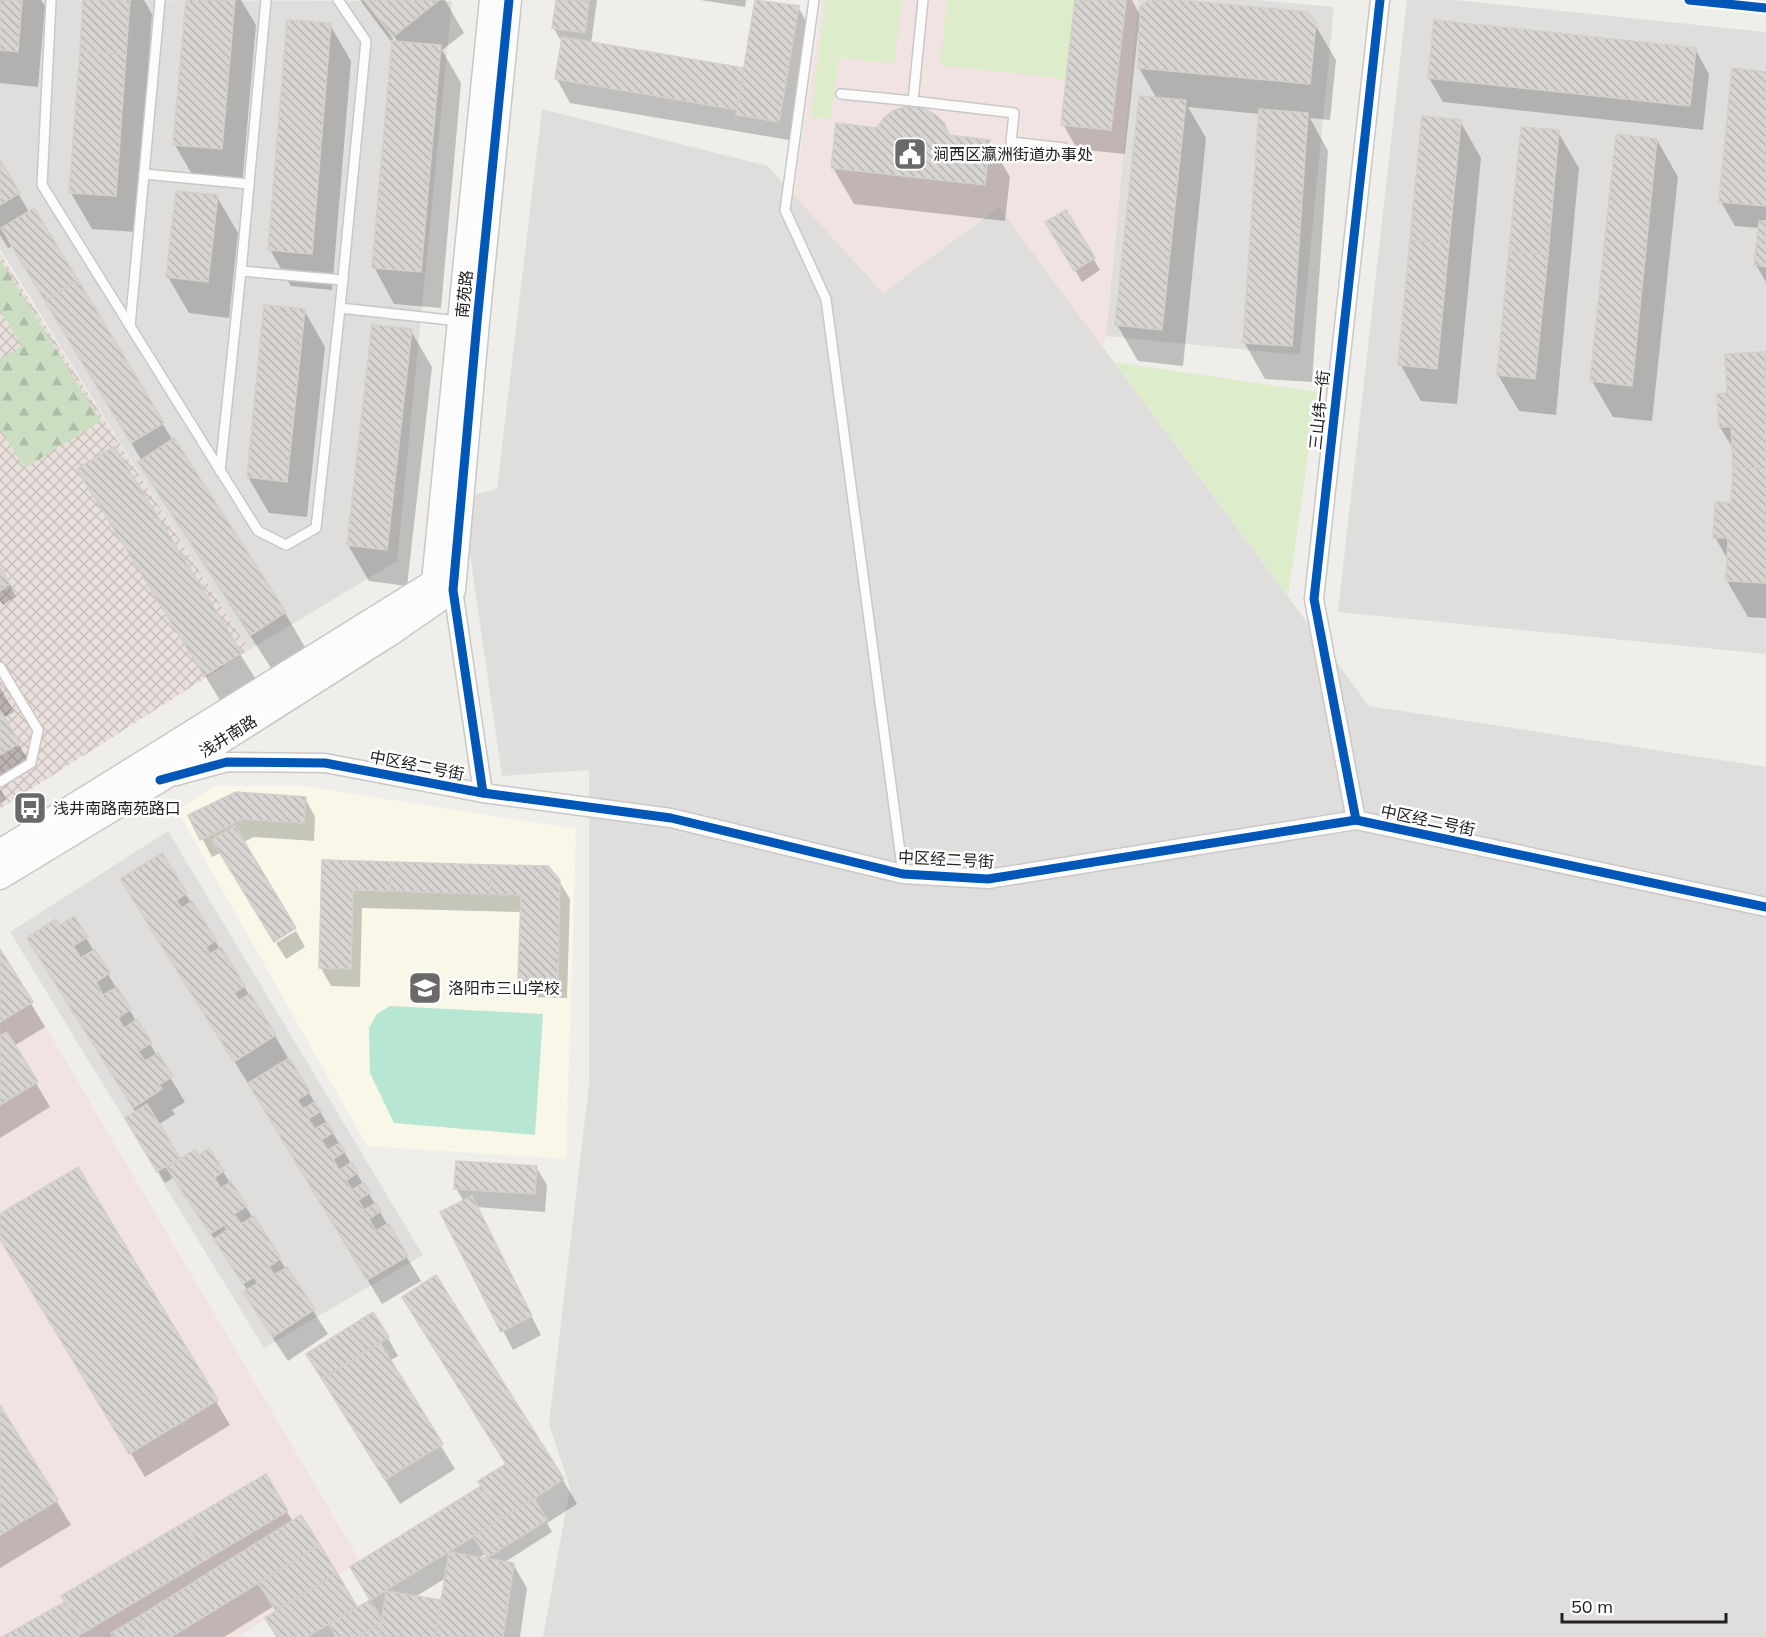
<svg xmlns="http://www.w3.org/2000/svg" width="1766" height="1637" viewBox="0 0 1766 1637" font-family="Mulish,'Noto Sans SC',sans-serif">
	<defs>
		<pattern id="military-cross-hatch" width="8" height="8" patternUnits="userSpaceOnUse" patternTransform="scale(1.5)"><rect width="8" height="8" fill="#eae0db"/><path d="M0 0l8 8M0 8l8-8" fill="none" stroke="#c8c0bc"/></pattern>
		<pattern id="forest-firs" width="22" height="20" patternUnits="userSpaceOnUse" patternTransform="scale(1.5)"><rect width="22" height="20" fill="#cbdec1"/><path d="M5 1l3.5 6h-7zM16 11l3.5 6h-7z" fill="#aebea6"/></pattern>
		<pattern id="building-back-hatch" width="6" height="6" patternUnits="userSpaceOnUse" patternTransform="scale(1.5)"><rect width="6" height="6" fill="#d7d4d2"/><path d="M-1 5l2 2M0 0l6 6M5-1l2 2" fill="none" stroke="#b8b6b4"/></pattern>
	</defs>
	<rect width="100%" height="100%" fill="#f0eeeb"/>
	<g fill="#dfdedc">
		<path d="M 0,0 L 452,1 L 397,561 L 249,650 L 0,249 Z"/>
		<path d="M 1138,0 L 1258,0 L 1334,7 L 1300,355 L 1106,336 Z"/>
		<path d="M 1407,0 L 1455,0 L 1766,32 L 1766,654 L 1338,612 Z"/>
		<path d="M 542,109 L 768,166 L 883,293 L 999,207 L 1369,706 L 1766,767 L 1766,1637 L 543,1637 L 570,1488 L 549,1424 L 589,1085 L 589,770 L 502,776 L 462,498 L 497,489 Z"/>
		<path d="M 168,831 L 423,1255 L 264,1348 L 10,932 Z"/>
	</g>
	<g fill="#f1e3e1">
		<path d="M 822,0 L 1138,0 L 1106,336 L 1103,348 L 999,207 L 883,293 L 794,195 Z"/>
		<path d="M 0,949 L 360,1561 L 237,1637 L 0,1637 Z"/>
	</g>
	<path fill="#f8f7e8" d="M 215,786 L 303,786 L 576,829 L 566,1159 L 367,1146 L 177,810 Z"/>
	<path fill="url(#military-cross-hatch)" d="M 0,253 L 249,650 L 0,809 Z"/>
	<g fill="#ddeccb">
		<path d="M 825,0 L 902,0 L 894,64 L 839,57 L 831,119 L 811,116 Z"/>
		<path d="M 947,0 L 1075,0 L 1066,79 L 940,65 Z"/>
		<path d="M 1114,362 L 1317,392 L 1288,596 Z"/>
	</g>
	<path fill="url(#forest-firs)" d="M 0,260 L 101,421 L 25,468 L 0,429 L 0,359 L 22,346 L 0,310 Z"/>
	<path fill="#b7e6d2" d="M 390,1006 L 543,1014 L 535,1135 L 394,1123 L 370,1073 L 369,1028 L 377,1014 Z"/>
	<g fill="#0003" fill-rule="evenodd">
		<path d="M 0,0 L 41,0 L 45,6 L 38,87 L 0,83 Z"/>
		<path d="M 85,0 L 144,0 L 152,14 L 136,232 L 92,229 L 71,193 Z"/>
		<path d="M 187,0 L 241,0 L 256,25 L 242,185 L 196,181 L 175,145 Z"/>
		<path d="M 360,0 L 445,0 L 464,33 L 442,50 L 461,83 L 441,308 L 394,304 L 374,267 L 393,44 ZM 390,29 L 398,43 L 395,43 L 388,31 Z"/>
		<path d="M 557,0 L 597,0 L 591,44 L 745,70 L 798,7 L 809,26 L 789,140 L 570,103 L 556,78 L 563,40 L 560,39 L 553,27 Z"/>
		<path d="M 700,0 L 746,0 L 745,7 Z"/>
		<path d="M 1076,0 L 1132,0 L 1141,17 L 1151,0 L 1164,0 L 1314,23 L 1336,60 L 1330,120 L 1310,118 L 1328,151 L 1312,382 L 1265,379 L 1244,342 L 1260,114 L 1188,107 L 1206,138 L 1183,366 L 1138,361 L 1117,325 L 1157,99 L 1139,68 L 1141,32 L 1138,32 L 1125,154 L 1077,149 L 1063,124 Z"/>
		<path d="M 330,25 L 351,61 L 332,290 L 291,286 L 270,250 Z"/>
		<path d="M 1695,49 L 1709,74 L 1703,130 L 1443,102 L 1429,78 Z"/>
		<path d="M 1766,73 L 1766,282 L 1756,265 L 1760,228 L 1735,226 L 1721,202 Z"/>
		<path d="M 1460,121 L 1481,158 L 1457,404 L 1421,401 L 1400,364 Z"/>
		<path d="M 943,125 L 950,137 L 989,141 L 1010,177 L 1005,221 L 854,204 L 833,168 L 878,129 Z"/>
		<path d="M 1558,132 L 1579,168 L 1556,415 L 1519,411 L 1498,375 Z"/>
		<path d="M 1657,140 L 1678,177 L 1652,421 L 1613,417 L 1592,381 Z"/>
		<path d="M 0,163 L 29,212 L 34,210 L 173,441 L 285,613 L 306,649 L 273,671 L 161,498 L 140,462 L 142,461 L 13,246 L 8,248 L 0,235 Z"/>
		<path d="M 217,197 L 238,233 L 229,318 L 189,313 L 168,277 Z"/>
		<path d="M 1066,212 L 1100,270 L 1082,282 L 1047,223 Z"/>
		<path d="M 304,310 L 325,347 L 307,517 L 269,513 L 248,477 Z"/>
		<path d="M 411,331 L 432,367 L 407,586 L 369,581 L 348,545 Z"/>
		<path d="M 1764,354 L 1766,357 L 1766,618 L 1748,617 L 1727,581 L 1728,560 L 1715,537 L 1732,504 L 1734,450 L 1720,427 L 1729,395 Z"/>
		<path d="M 93,494 L 240,654 L 255,678 L 220,700 Z"/>
		<path d="M 0,570 L 16,596 L 3,605 L 0,601 Z"/>
		<path d="M 0,687 L 14,712 L 3,718 L 33,768 L 0,788 Z"/>
		<path d="M 0,789 L 6,799 L 0,803 Z"/>
		<path d="M 305,798 L 315,817 L 314,841 L 254,837 L 212,857 L 190,816 Z"/>
		<path d="M 161,855 L 275,1036 L 421,1281 L 382,1304 L 251,1084 L 249,1085 L 136,904 Z"/>
		<path d="M 323,862 L 559,881 L 570,899 L 567,998 L 531,997 L 520,979 L 522,912 L 362,908 L 360,987 L 331,986 L 321,968 Z"/>
		<path d="M 74,918 L 185,1102 L 172,1110 L 175,1114 L 158,1125 L 180,1161 L 199,1157 L 209,1150 L 328,1334 L 288,1361 L 259,1317 L 245,1293 L 248,1291 L 174,1177 L 165,1183 L 127,1118 L 136,1113 L 43,962 L 59,927 Z"/>
		<path d="M 296,931 L 305,947 L 286,959 L 276,943 Z"/>
		<path d="M 0,952 L 45,1027 L 14,1046 L 50,1107 L 0,1138 Z"/>
		<path d="M 536,1167 L 547,1185 L 545,1212 L 476,1207 L 541,1335 L 513,1350 L 442,1213 L 464,1202 L 456,1188 Z"/>
		<path d="M 78,1169 L 230,1425 L 145,1477 L 0,1236 L 0,1216 Z"/>
		<path d="M 388,1338 L 398,1356 L 389,1361 L 455,1469 L 400,1504 L 318,1373 Z"/>
		<path d="M 0,1408 L 71,1525 L 0,1568 Z"/>
		<path d="M 265,1476 L 293,1522 L 301,1517 L 357,1609 L 371,1601 L 352,1568 L 483,1487 L 563,1480 L 577,1504 L 547,1523 L 552,1532 L 505,1562 L 513,1564 L 527,1588 L 520,1637 L 278,1637 L 278,1612 L 274,1606 L 224,1637 L 5,1637 L 67,1603 ZM 485,1554 L 489,1560 L 478,1558 ZM 446,1578 L 442,1602 L 415,1597 ZM 376,1609 L 381,1618 L 383,1617 L 382,1625 L 374,1611 Z"/>
	</g>
	<g fill="url(#building-back-hatch)" stroke="#d3d0cc" stroke-width="1.5">
		<path d="M 0,0 L 22,0 L 18,52 L 0,50 Z"/>
		<path d="M 83,0 L 130,0 L 126,55 L 80,51 Z"/>
		<path d="M 186,0 L 235,0 L 222,149 L 173,145 Z"/>
		<path d="M 364,0 L 439,0 L 393,37 Z"/>
		<path d="M 556,0 L 589,0 L 585,33 L 552,28 Z"/>
		<path d="M 755,0 L 799,6 L 779,122 L 736,115 Z"/>
		<path d="M 1075,0 L 1126,0 L 1111,130 L 1061,125 Z"/>
		<path d="M 1149,0 L 1180,0 L 1307,12 L 1316,22 L 1310,84 L 1138,68 L 1140,7 Z"/>
		<path d="M 287,20 L 331,23 L 312,254 L 268,250 Z"/>
		<path d="M 1434,20 L 1696,48 L 1690,106 L 1428,78 Z"/>
		<path d="M 562,37 L 744,68 L 737,110 L 555,79 Z"/>
		<path d="M 392,41 L 441,45 L 421,272 L 372,268 Z"/>
		<path d="M 80,51 L 126,55 L 116,196 L 69,193 Z"/>
		<path d="M 1732,68 L 1766,72 L 1766,206 L 1719,202 Z"/>
		<path d="M 1139,96 L 1186,100 L 1162,330 L 1115,325 Z"/>
		<path d="M 916,106 L 927,110 L 937,116 L 945,124 L 949,135 L 990,140 L 985,185 L 831,168 L 836,123 L 877,128 L 884,118 L 893,111 L 904,107 Z"/>
		<path d="M 1259,109 L 1308,113 L 1292,346 L 1243,343 Z"/>
		<path d="M 1422,116 L 1461,120 L 1449,244 L 1410,240 Z"/>
		<path d="M 1521,127 L 1559,130 L 1548,255 L 1509,251 Z"/>
		<path d="M 1616,134 L 1657,139 L 1632,386 L 1590,381 Z"/>
		<path d="M 0,160 L 20,193 L 0,205 Z"/>
		<path d="M 176,191 L 218,195 L 208,282 L 166,277 Z"/>
		<path d="M 34,208 L 78,280 L 45,301 L 1,228 Z"/>
		<path d="M 1066,210 L 1095,258 L 1074,271 L 1045,222 Z"/>
		<path d="M 1759,221 L 1766,221 L 1766,267 L 1754,265 Z"/>
		<path d="M 1410,240 L 1449,244 L 1437,369 L 1398,365 Z"/>
		<path d="M 1509,251 L 1548,255 L 1535,379 L 1497,375 Z"/>
		<path d="M 78,280 L 164,423 L 131,443 L 45,301 Z"/>
		<path d="M 264,305 L 305,309 L 287,482 L 247,477 Z"/>
		<path d="M 372,325 L 412,329 L 387,550 L 347,545 Z"/>
		<path d="M 1765,352 L 1766,469 L 1733,467 L 1731,427 L 1719,427 L 1717,394 L 1727,393 L 1725,354 Z"/>
		<path d="M 174,438 L 286,612 L 251,635 L 138,462 Z"/>
		<path d="M 114,446 L 242,653 L 204,676 L 77,469 Z"/>
		<path d="M 1733,467 L 1766,469 L 1766,583 L 1726,581 L 1728,538 L 1713,538 L 1715,502 L 1731,503 Z"/>
		<path d="M 0,567 L 10,584 L 0,591 Z"/>
		<path d="M 0,710 L 20,743 L 0,755 Z"/>
		<path d="M 236,792 L 306,797 L 304,823 L 243,819 L 200,840 L 188,815 Z"/>
		<path d="M 235,826 L 296,928 L 274,942 L 212,840 Z"/>
		<path d="M 162,853 L 187,893 L 176,900 L 182,908 L 192,901 L 216,940 L 206,947 L 210,954 L 221,947 L 245,986 L 234,993 L 239,1000 L 250,994 L 276,1035 L 234,1062 L 120,879 Z"/>
		<path d="M 322,860 L 391,862 L 390,891 L 353,890 L 351,969 L 319,968 Z"/>
		<path d="M 391,862 L 491,865 L 490,894 L 390,891 Z"/>
		<path d="M 491,865 L 548,866 L 560,880 L 558,980 L 518,979 L 521,895 L 490,894 Z"/>
		<path d="M 74,916 L 88,937 L 73,946 L 81,958 L 95,949 L 110,973 L 96,982 L 103,995 L 117,987 L 131,1009 L 118,1018 L 124,1028 L 137,1019 L 152,1043 L 138,1051 L 145,1061 L 158,1053 L 173,1076 L 159,1085 L 162,1089 L 133,1108 L 27,938 L 56,919 L 60,925 Z"/>
		<path d="M 0,949 L 33,1002 L 0,1022 Z"/>
		<path d="M 7,1032 L 38,1082 L 0,1105 L 0,1036 Z"/>
		<path d="M 289,1058 L 310,1092 L 297,1100 L 303,1109 L 315,1102 L 321,1111 L 308,1119 L 315,1129 L 327,1122 L 334,1132 L 321,1140 L 328,1150 L 340,1143 L 345,1152 L 333,1159 L 339,1170 L 352,1162 L 358,1173 L 346,1180 L 352,1190 L 364,1182 L 370,1193 L 358,1200 L 364,1210 L 376,1203 L 381,1211 L 369,1219 L 376,1231 L 388,1223 L 408,1256 L 367,1280 L 248,1083 Z"/>
		<path d="M 147,1104 L 180,1158 L 157,1172 L 125,1118 Z"/>
		<path d="M 209,1148 L 224,1171 L 214,1178 L 221,1188 L 231,1181 L 247,1206 L 234,1214 L 241,1224 L 254,1216 L 281,1258 L 269,1267 L 274,1275 L 287,1267 L 315,1309 L 273,1337 L 243,1292 L 258,1283 L 254,1277 L 243,1284 L 214,1239 L 227,1230 L 224,1225 L 210,1234 L 167,1168 L 195,1149 L 199,1155 Z"/>
		<path d="M 456,1161 L 537,1166 L 535,1194 L 454,1189 Z"/>
		<path d="M 78,1167 L 218,1400 L 129,1454 L 0,1239 L 0,1214 Z"/>
		<path d="M 472,1196 L 532,1316 L 501,1332 L 440,1212 Z"/>
		<path d="M 436,1275 L 564,1479 L 502,1519 L 478,1481 L 506,1464 L 402,1297 Z"/>
		<path d="M 373,1312 L 389,1337 L 322,1379 L 306,1354 Z"/>
		<path d="M 380,1343 L 443,1444 L 385,1480 L 322,1379 Z"/>
		<path d="M 0,1405 L 58,1500 L 0,1535 Z"/>
		<path d="M 266,1474 L 288,1511 L 207,1559 L 185,1522 Z"/>
		<path d="M 481,1486 L 502,1519 L 370,1600 L 350,1567 Z"/>
		<path d="M 534,1498 L 547,1520 L 487,1558 L 473,1536 Z"/>
		<path d="M 301,1515 L 320,1545 L 171,1637 L 150,1637 L 138,1617 Z"/>
		<path d="M 185,1522 L 207,1559 L 83,1633 L 61,1596 Z"/>
		<path d="M 320,1545 L 337,1573 L 276,1611 L 258,1583 Z"/>
		<path d="M 449,1552 L 514,1563 L 503,1637 L 435,1637 Z"/>
		<path d="M 337,1573 L 357,1607 L 307,1637 L 277,1637 L 265,1618 Z"/>
		<path d="M 386,1591 L 441,1600 L 435,1637 L 379,1637 Z"/>
		<path d="M 370,1600 L 382,1622 L 358,1637 L 336,1637 L 329,1624 Z"/>
		<path d="M 65,1602 L 83,1633 L 76,1637 L 2,1637 Z"/>
		<path d="M 138,1617 L 150,1637 L 113,1637 L 111,1633 Z"/>
		<path d="M 382,1622 L 379,1637 L 358,1637 Z"/>
	</g>
	<g fill="none" stroke-linecap="round" stroke-linejoin="round">
		<defs>
			<g id="service">
				<path d="M 51,0 L 42,185 L 258,531 L 286,545 L 316,528 L 340,308 L 366,41 L 338,0"/>
				<path d="M 266,0 L 241,271 L 343,280"/>
				<path d="M 814,0 L 785,210 L 826,299 L 903,874"/>
				<path d="M 841,94 L 913,101 L 923,0"/>
				<path d="M 913,101 L 1014,113 L 1011,142 L 1064,148"/>
				<path d="M 144,174 L 249,184"/>
				<path d="M 340,308 L 459,321"/>
				<path d="M 130,326 L 160,0"/>
				<path d="M 220,471 L 241,271"/>
				<path d="M 0,667 L 38,730 L 31,763 L 0,782"/>
			</g>
			<g id="minor">
				<path d="M 444,587 L 453,590 L 483,793"/>
				<path d="M 176,776 L 227,762 L 325,763 L 483,793 L 671,818 L 903,874 L 988,879 L 1356,820 L 1766,907"/>
				<path d="M 1356,820 L 1314,599 L 1380,0"/>
			</g>
			<g id="tertiary">
				<path d="M 0,852 L 434,582 L 492,0"/>
				<path d="M 0,877 L 160,780 L 394,631 L 453,590 L 477,322 L 509,0"/>
			</g>
		</defs>
		<use href="#service" stroke="#c9c8c7" stroke-width="12"/>
		<use href="#minor" stroke="#c9c8c7" stroke-width="21"/>
		<use href="#tertiary" stroke="#c9c8c7" stroke-width="27"/>
		<use href="#service" stroke="#fdfcfc" stroke-width="9"/>
		<use href="#minor" stroke="#fdfcfc" stroke-width="18"/>
		<use href="#tertiary" stroke="#fdfcfc" stroke-width="24"/>
		<defs>
			<g id="cycleway">
				<path d="M 1689,0 L 1766,8"/>
				<path d="M 160,780 L 227,762 L 325,763 L 483,793 L 671,818 L 903,874 L 988,879 L 1356,820 L 1766,907"/>
				<path d="M 483,793 L 453,590 L 477,322 L 509,0"/>
				<path d="M 1356,820 L 1314,599 L 1380,0"/>
			</g>
		</defs>
		<use href="#cycleway" stroke="#fff" stroke-width="13"/>
		<use href="#cycleway" stroke="#0057b8" stroke-width="9"/>
	</g>
	<defs>
		<symbol id="civic-square" viewBox="-11 -11 22 22"><rect x="-9" y="-9" width="18" height="18" rx="4" fill="#6a6968" stroke="#fff"/><path d="M-.6-6.5H3V-4.5H.6V-3L4-1V1h2V6H-6V1h2V-1L-.6-3ZM-1.2 2.5V6h2.4V2.5Z" fill="#fff"/></symbol>
		<symbol id="bus-square" viewBox="-11 -11 22 22"><rect x="-9" y="-9" width="18" height="18" rx="4" fill="#6a6968" stroke="#fff"/><path d="M-5-6H5V4H4V6H2V4H-2V6H-4V4H-5ZM-3.5-4V0h7V-4ZM-3.5 1.2v1.5H-2V1.2ZM2 1.2v1.5H3.5V1.2Z" fill="#fff"/></symbol>
		<symbol id="school-square" viewBox="-11 -11 22 22"><rect x="-9" y="-9" width="18" height="18" rx="4" fill="#6a6968" stroke="#fff"/><path d="M0-5L7-2L0 1L-7-2ZM-4 1L0 2.5L4 1V4Q0 6-4 4Z" fill="#fff"/></symbol>
	</defs>
	<g fill-rule="evenodd">
		<use href="#civic-square" x="891" y="135" width="38" height="38"/>
		<use href="#bus-square" x="11" y="789" width="38" height="38"/>
		<use href="#school-square" x="406" y="969" width="38" height="38"/>
	</g>
	<g text-anchor="middle" stroke-width="5" stroke-linejoin="round" paint-order="stroke">
		<g font-size="16" fill="#222" stroke="#fff" text-anchor="start">
			<text x="933" y="160">涧西区瀛洲街道办事处</text>
			<text x="53" y="814">浅井南路南苑路口</text>
			<text x="448" y="994">洛阳市三山学校</text>
		</g>
		<g font-size="16" fill="#222" stroke="#fff">
			<text transform="translate(464 294) rotate(-84)" y="6">南苑路</text>
			<text transform="translate(1319 410) rotate(-84)" y="6">三山纬一街</text>
			<text transform="translate(228 736) rotate(-32)" y="6">浅井南路</text>
			<text transform="translate(417 765) rotate(11)" y="6">中区经二号街</text>
			<text transform="translate(1428 820) rotate(12)" y="6">中区经二号街</text>
			<text transform="translate(946 859) rotate(3)" y="6">中区经二号街</text>
		</g>
	</g>
	<path d="M1562 1613v9h164v-9" fill="none" stroke="#222222" stroke-width="3"/>
	<text x="1571" y="1613" font-size="18" fill="#222222" stroke="#ffffff" stroke-width="4.5" paint-order="stroke">50 m</text>
</svg>
